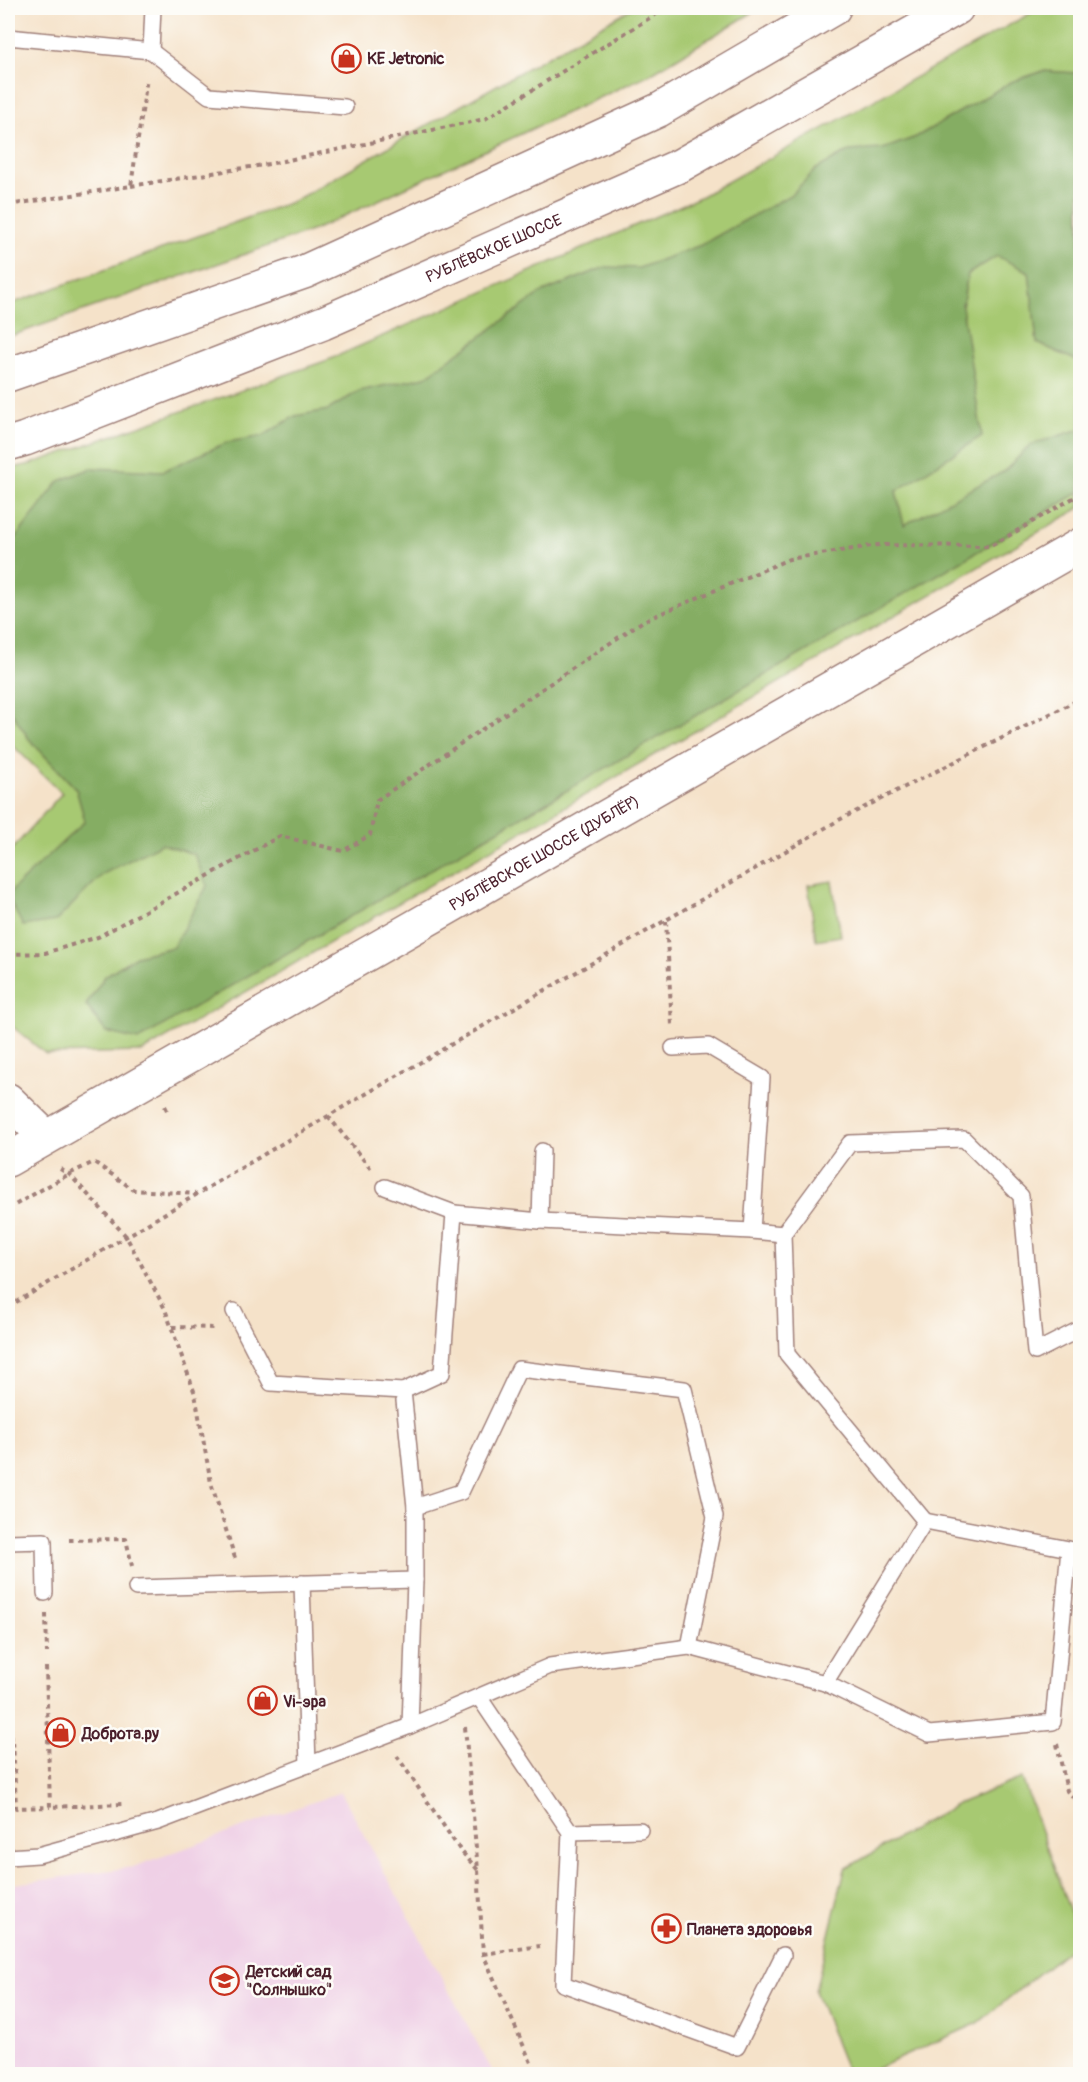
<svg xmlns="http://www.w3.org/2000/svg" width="1088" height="2082" viewBox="0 0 1088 2082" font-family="Pangolin,sans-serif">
	<rect width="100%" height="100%" fill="#fdfcf7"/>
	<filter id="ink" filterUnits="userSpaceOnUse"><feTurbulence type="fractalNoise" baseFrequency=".0167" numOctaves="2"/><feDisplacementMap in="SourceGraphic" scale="12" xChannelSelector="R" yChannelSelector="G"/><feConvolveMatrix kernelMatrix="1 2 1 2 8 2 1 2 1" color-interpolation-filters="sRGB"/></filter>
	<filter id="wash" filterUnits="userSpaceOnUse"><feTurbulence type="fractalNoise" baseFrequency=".008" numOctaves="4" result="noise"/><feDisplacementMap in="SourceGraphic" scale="24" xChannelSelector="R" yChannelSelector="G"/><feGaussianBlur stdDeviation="1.35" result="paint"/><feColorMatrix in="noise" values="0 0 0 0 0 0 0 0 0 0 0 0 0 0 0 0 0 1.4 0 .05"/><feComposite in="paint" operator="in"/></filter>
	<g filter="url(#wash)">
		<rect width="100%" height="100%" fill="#f5e2c9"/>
		<path fill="#efd0e6" d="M 341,1792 L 494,2074 L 8,2074 L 8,1885 L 133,1867 Z"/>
		<g fill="#a7c972" stroke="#78744e" stroke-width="1.5">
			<path d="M 632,8 L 760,8 L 650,74 L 314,230 L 8,337 L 8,305 L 294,201 Z"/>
			<path d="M 1040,8 L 1080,8 L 1080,508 L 142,1052 L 46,1054 L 8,1023 L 8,854 L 62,793 L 8,741 L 8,469 L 31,464 L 328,360 L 700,197 Z"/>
			<path d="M 832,881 L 841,936 L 816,940 L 808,885 Z"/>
			<path d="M 1022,1778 L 1080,1940 L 978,2023 L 864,2074 L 848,2074 L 815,1991 L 845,1869 L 957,1804 Z"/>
		</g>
		<path fill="#85ad64" stroke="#686648" stroke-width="1.5" d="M 1043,71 L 1078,73 L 1080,75 L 1080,362 L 1037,343 L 1029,272 L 997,256 L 968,274 L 962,306 L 982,436 L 896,491 L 904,525 L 1005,471 L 1030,445 L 1080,429 L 1080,492 L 138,1040 L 106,1032 L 86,1005 L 105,976 L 136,956 L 173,947 L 207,886 L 194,854 L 161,844 L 103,874 L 56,921 L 23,926 L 8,897 L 8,894 L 85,821 L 76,789 L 29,739 L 10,710 L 8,703 L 8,544 L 15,539 L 59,481 L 92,468 L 163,471 L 228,442 L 263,436 L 295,416 L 328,410 L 359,391 L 425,377 L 541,293 L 605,267 L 639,268 L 701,245 L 792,194 L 816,169 L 849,151 L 883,149 L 916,137 L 1011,82 Z"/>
	</g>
	<g filter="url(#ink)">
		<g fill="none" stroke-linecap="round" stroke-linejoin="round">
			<defs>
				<g id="service">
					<path d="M 8,37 L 151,51 L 153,8"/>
					<path d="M 151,51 L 209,96 L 345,107"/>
					<path d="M 385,1187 L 454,1213 L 442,1373 L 403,1391"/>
					<path d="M 454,1213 L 540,1221 L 542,1151"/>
					<path d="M 540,1221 L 752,1231 L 762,1078 L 708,1046 L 673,1048"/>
					<path d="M 752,1231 L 783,1234"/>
					<path d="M 234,1311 L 271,1383 L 403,1391 L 415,1507 L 415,1580 L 410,1726"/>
					<path d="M 415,1507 L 461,1492 L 519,1369 L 684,1389 L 715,1517 L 689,1647"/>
					<path d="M 8,1542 L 44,1541 L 45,1593"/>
					<path d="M 302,1583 L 308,1765"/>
					<path d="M 136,1588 L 415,1580"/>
					<path d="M 825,1683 L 929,1734 L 1053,1722 L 1069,1549 L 925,1521"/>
					<path d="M 479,1697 L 570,1832 L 563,1984 L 737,2047 L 783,1955"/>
					<path d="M 570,1832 L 640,1830"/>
					<path d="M 8,1857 L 38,1855 L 158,1822 L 410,1726 L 550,1666 L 689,1647 L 825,1683 L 925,1521 L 787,1354 L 783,1234 L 850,1143 L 964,1139 L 1021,1196 L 1035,1352 L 1080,1329"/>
				</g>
				<g id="tertiary">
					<path d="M 8,1100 L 46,1137"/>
					<path id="s1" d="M 8,1160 L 1080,545"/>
				</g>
				<g id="primary">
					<path d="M 8,375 L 304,272 L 659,110 L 834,8"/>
					<path id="s2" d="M 8,444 L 25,439 L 323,323 L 681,165 L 957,8"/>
				</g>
			</defs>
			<use href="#service" stroke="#a0807a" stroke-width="18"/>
			<use href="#tertiary" stroke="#a0807a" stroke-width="36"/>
			<use href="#primary" stroke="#a0807a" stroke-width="36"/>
			<g stroke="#a0807a" stroke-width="4" stroke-dasharray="4.5 4.5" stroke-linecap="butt">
				<path d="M 131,186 L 269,164 L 485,119 L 666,8"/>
				<path d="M 8,205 L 131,186 L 147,78"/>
				<path d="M 666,921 L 672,1025"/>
				<path d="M 8,954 L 45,953 L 98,937 L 280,836 L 343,851 L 370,835 L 377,800 L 643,621 L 789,559 L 878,545 L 991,546 L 1080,494"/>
				<path d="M 165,1106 L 169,1114"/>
				<path d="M 328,1116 L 371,1169"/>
				<path d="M 60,1169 L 69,1174 L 126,1236 L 165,1309 L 195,1394 L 211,1483 L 236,1561"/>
				<path d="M 8,1209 L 69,1174 L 94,1162 L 134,1190 L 196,1194"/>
				<path d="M 8,1307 L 345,1106 L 839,820 L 1080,699"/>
				<path d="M 172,1327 L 217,1328"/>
				<path d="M 69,1540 L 126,1539 L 132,1566"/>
				<path d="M 46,1614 L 47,1653"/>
				<path d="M 46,1667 L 50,1807 L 122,1804"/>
				<path d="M 465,1727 L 478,1870 L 483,1954 L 536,2074"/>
				<path d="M 8,1738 L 13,1738 L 16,1808 L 50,1807"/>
				<path d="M 1057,1744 L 1067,1791 L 1080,1804"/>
				<path d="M 397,1756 L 460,1850 L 478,1870"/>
				<path d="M 483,1954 L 540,1946"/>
			</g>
			<use href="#service" stroke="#fff" stroke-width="15"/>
			<use href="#tertiary" stroke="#fff" stroke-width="33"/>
			<use href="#primary" stroke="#fff" stroke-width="33"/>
		</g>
	</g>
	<defs>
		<symbol id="shop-ring" viewBox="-11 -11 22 22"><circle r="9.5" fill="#fdfcf7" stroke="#c8321e" stroke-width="1.5"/><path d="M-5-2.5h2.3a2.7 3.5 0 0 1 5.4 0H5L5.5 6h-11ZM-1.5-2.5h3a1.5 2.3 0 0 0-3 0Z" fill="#c8321e"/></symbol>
		<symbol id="pharmacy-ring" viewBox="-11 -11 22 22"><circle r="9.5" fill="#fdfcf7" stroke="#c8321e" stroke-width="1.5"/><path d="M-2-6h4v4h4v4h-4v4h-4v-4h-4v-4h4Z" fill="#c8321e"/></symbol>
		<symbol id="school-ring" viewBox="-11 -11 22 22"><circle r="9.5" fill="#fdfcf7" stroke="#c8321e" stroke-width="1.5"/><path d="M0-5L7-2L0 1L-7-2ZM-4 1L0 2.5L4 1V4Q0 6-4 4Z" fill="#c8321e"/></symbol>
	</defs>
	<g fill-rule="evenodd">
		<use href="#shop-ring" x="330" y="42" width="33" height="33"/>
		<use href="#shop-ring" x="246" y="1684" width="33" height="33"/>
		<use href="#shop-ring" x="44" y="1716" width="33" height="33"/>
		<use href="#pharmacy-ring" x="650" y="1912" width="33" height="33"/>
		<use href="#school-ring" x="208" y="1964" width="33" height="33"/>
	</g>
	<g text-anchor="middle" stroke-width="5" stroke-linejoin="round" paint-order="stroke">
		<g font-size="16" font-weight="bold" fill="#4a1f2b" stroke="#fdfcf7" text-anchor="start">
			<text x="367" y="64">KE Jetronic</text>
			<text x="283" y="1707">Vi-эра</text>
			<text x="82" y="1739">Доброта.ру</text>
			<text x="687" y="1935">Планета здоровья</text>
			<text x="246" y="1977">Детский сад<tspan x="246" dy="18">"Солнышко"</tspan></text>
		</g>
		<g font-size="16" fill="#4a1f2b" stroke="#fdfcf7">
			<text dy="6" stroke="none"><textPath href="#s2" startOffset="524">РУБЛЁВСКОЕ ШОССЕ</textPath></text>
			<text dy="6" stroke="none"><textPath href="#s1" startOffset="618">РУБЛЁВСКОЕ ШОССЕ (ДУБЛЁР)</textPath></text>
		</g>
	</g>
	<rect width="1088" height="2082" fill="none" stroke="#fdfcf7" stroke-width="30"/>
</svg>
